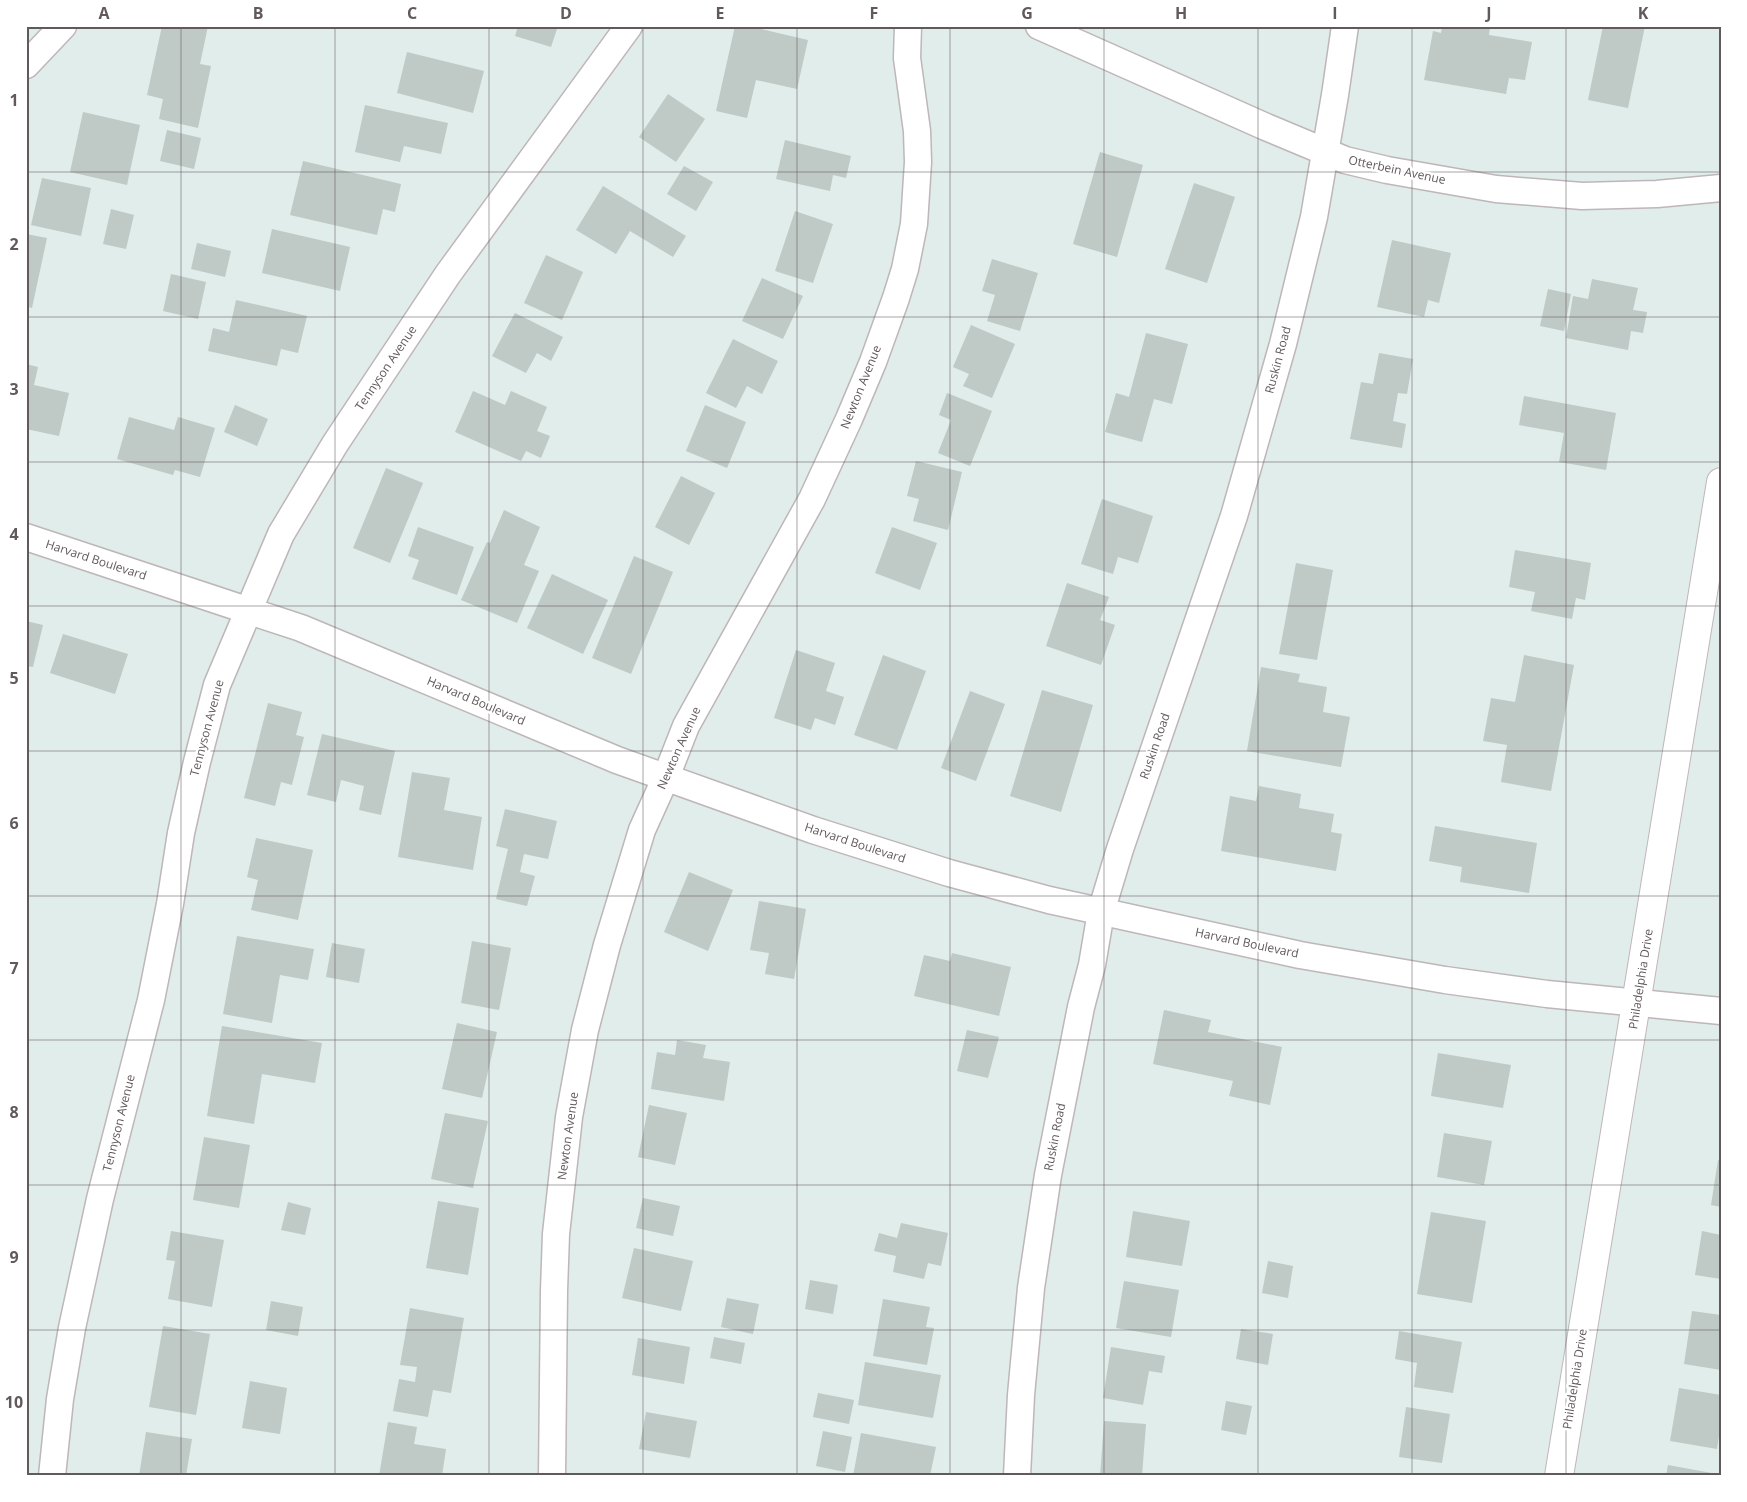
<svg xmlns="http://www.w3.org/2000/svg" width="1747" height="1502" viewBox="0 0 1747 1502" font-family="'Open Sans',sans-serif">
	<rect width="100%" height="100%" fill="#e0edea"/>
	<g fill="#bfc9c6">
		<path d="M 162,26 L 208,26 L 200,64 L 211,66 L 198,128 L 159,119 L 163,99 L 147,95 Z"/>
		<path d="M 518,26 L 558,26 L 551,47 L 515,36 Z"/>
		<path d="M 735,26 L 748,26 L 808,40 L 797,89 L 756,80 L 747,118 L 716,111 Z"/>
		<path d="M 1442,26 L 1490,26 L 1489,35 L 1532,42 L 1525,80 L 1509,78 L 1506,94 L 1424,80 L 1433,31 L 1441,33 Z"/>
		<path d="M 1603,26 L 1645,26 L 1628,108 L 1588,100 Z"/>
		<path d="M 407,52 L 484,71 L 473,113 L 397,93 Z"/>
		<path d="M 668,94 L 705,119 L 676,162 L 639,137 Z"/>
		<path d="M 365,105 L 448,123 L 441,154 L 404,146 L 400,162 L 355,152 Z"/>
		<path d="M 83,112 L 140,125 L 127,185 L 70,172 Z"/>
		<path d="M 167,130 L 201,138 L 194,169 L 160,161 Z"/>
		<path d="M 785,140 L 851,156 L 846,178 L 833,175 L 830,191 L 776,179 Z"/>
		<path d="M 1100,152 L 1143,165 L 1117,257 L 1073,244 Z"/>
		<path d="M 303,161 L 401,184 L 395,212 L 383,209 L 377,235 L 290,215 Z"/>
		<path d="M 684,166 L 713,182 L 696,211 L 667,194 Z"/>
		<path d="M 42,178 L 91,188 L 81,236 L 31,225 Z"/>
		<path d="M 1194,183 L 1235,197 L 1207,283 L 1165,269 Z"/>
		<path d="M 603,186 L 686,236 L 673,257 L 630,231 L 616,254 L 576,230 Z"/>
		<path d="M 111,209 L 134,215 L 126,249 L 103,244 Z"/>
		<path d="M 795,211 L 833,224 L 813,283 L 775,271 Z"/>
		<path d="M 272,229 L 350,247 L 340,291 L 262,273 Z"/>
		<path d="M 26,234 L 47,238 L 32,308 L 26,306 Z"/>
		<path d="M 1392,240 L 1451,253 L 1439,303 L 1428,300 L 1424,317 L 1377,307 Z"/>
		<path d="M 197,243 L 231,251 L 225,277 L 191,269 Z"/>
		<path d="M 546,255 L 583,272 L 562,320 L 524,303 Z"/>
		<path d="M 992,259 L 1038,273 L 1020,331 L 987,321 L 995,295 L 982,291 Z"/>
		<path d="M 171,274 L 206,282 L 198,319 L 163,311 Z"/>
		<path d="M 762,278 L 803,296 L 783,339 L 742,321 Z"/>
		<path d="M 1592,279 L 1638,288 L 1633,310 L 1647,312 L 1643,333 L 1631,331 L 1628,350 L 1566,338 L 1573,296 L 1588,299 Z"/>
		<path d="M 1548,289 L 1571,294 L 1564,331 L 1540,326 Z"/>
		<path d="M 236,300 L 307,316 L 298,353 L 281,349 L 277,366 L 208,351 L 213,328 L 229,332 Z"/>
		<path d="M 515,313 L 563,337 L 551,361 L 537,353 L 526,373 L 492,356 Z"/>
		<path d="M 971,325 L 1015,344 L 992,398 L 963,386 L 969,374 L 953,367 Z"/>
		<path d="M 1146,333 L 1188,344 L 1172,404 L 1154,399 L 1142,442 L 1105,432 L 1116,393 L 1129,397 Z"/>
		<path d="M 733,339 L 778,361 L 762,394 L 747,386 L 736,408 L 706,393 Z"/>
		<path d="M 1379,353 L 1413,359 L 1407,394 L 1398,393 L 1393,421 L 1406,424 L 1402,448 L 1350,439 L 1361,382 L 1373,384 Z"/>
		<path d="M 26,364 L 38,367 L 34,385 L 69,393 L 59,436 L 26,429 Z"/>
		<path d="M 473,391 L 505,405 L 511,391 L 547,407 L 537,431 L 550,436 L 541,458 L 526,451 L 521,461 L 455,432 Z"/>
		<path d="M 947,393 L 992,411 L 970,466 L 938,453 L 951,420 L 939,415 Z"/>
		<path d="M 1524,396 L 1616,413 L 1606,470 L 1559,462 L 1564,433 L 1519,425 Z"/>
		<path d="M 235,405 L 268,419 L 257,446 L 224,432 Z"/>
		<path d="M 705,405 L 746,422 L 727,468 L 686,451 Z"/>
		<path d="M 129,417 L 174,430 L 178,417 L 215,428 L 200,477 L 175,470 L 173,475 L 117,459 Z"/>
		<path d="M 916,461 L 962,472 L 948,530 L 913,521 L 919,499 L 907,496 Z"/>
		<path d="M 386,468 L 423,483 L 390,563 L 353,548 Z"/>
		<path d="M 681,476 L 715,493 L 689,545 L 655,527 Z"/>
		<path d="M 1102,499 L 1153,516 L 1138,563 L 1118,557 L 1113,574 L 1081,564 Z"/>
		<path d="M 504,510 L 540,527 L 524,565 L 539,571 L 517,623 L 461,600 L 487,542 L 490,543 Z"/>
		<path d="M 418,527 L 474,547 L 457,595 L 412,579 L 419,560 L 408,556 Z"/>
		<path d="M 892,527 L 937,543 L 920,590 L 875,573 Z"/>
		<path d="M 1515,550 L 1591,563 L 1585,600 L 1576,598 L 1572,619 L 1531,611 L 1535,592 L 1509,587 Z"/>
		<path d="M 634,556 L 673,572 L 631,674 L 592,658 Z"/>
		<path d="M 1296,563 L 1333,570 L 1317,660 L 1279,654 Z"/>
		<path d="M 552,574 L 608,600 L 583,654 L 527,628 Z"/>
		<path d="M 1067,583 L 1109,597 L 1100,620 L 1115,625 L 1101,665 L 1046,646 Z"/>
		<path d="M 26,621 L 43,625 L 33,667 L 26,666 Z"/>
		<path d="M 63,634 L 128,654 L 115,694 L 50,673 Z"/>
		<path d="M 796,650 L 835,663 L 826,691 L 844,697 L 835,725 L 815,718 L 811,730 L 774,718 Z"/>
		<path d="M 883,655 L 926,671 L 897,750 L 854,735 Z"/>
		<path d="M 1524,655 L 1574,665 L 1551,791 L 1501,782 L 1507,745 L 1483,741 L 1491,698 L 1515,702 Z"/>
		<path d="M 1261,667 L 1300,674 L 1298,682 L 1327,687 L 1323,712 L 1350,717 L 1341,767 L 1247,751 Z"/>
		<path d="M 1042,690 L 1093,705 L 1061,812 L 1010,796 Z"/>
		<path d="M 970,691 L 1005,704 L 976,781 L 941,768 Z"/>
		<path d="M 268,703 L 302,712 L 296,735 L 304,737 L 292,785 L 281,782 L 275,806 L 244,798 Z"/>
		<path d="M 322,734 L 395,751 L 381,815 L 359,810 L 364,786 L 341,780 L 336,802 L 307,795 Z"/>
		<path d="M 412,772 L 450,778 L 444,810 L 482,817 L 473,870 L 398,857 Z"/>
		<path d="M 1259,786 L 1301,794 L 1299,808 L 1334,814 L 1331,832 L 1342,834 L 1336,871 L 1221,851 L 1230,796 L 1256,801 Z"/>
		<path d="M 505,809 L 557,821 L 548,859 L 524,854 L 520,872 L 535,876 L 527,906 L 496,899 L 508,849 L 496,846 Z"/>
		<path d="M 1435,826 L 1537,843 L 1529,893 L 1460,882 L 1462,867 L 1429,861 Z"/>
		<path d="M 256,838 L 313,850 L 298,920 L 251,910 L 258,880 L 247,877 Z"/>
		<path d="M 689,872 L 733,890 L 708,951 L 664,932 Z"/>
		<path d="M 759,901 L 806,909 L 794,979 L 765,974 L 769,953 L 750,950 Z"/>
		<path d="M 237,936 L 314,949 L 308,980 L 280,975 L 272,1023 L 223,1014 Z"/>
		<path d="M 472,941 L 511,948 L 499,1010 L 461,1003 Z"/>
		<path d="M 332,943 L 365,949 L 359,983 L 326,977 Z"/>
		<path d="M 952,953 L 1011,967 L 999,1016 L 914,996 L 924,955 L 950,961 Z"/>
		<path d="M 1164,1010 L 1211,1020 L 1208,1032 L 1282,1047 L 1270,1105 L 1229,1096 L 1233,1081 L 1153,1064 Z"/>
		<path d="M 457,1023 L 497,1032 L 482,1098 L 442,1089 Z"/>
		<path d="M 222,1026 L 322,1043 L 315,1083 L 262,1074 L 254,1124 L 207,1116 Z"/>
		<path d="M 967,1030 L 999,1037 L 988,1078 L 957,1071 Z"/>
		<path d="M 677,1040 L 706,1045 L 703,1058 L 730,1062 L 724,1101 L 651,1089 L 657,1052 L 675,1055 Z"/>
		<path d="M 1438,1053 L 1511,1065 L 1503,1108 L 1431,1096 Z"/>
		<path d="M 649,1105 L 687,1113 L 675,1165 L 638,1157 Z"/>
		<path d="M 445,1113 L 488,1121 L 473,1188 L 431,1179 Z"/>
		<path d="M 1444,1133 L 1492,1141 L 1484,1185 L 1437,1177 Z"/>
		<path d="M 204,1137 L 250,1145 L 239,1208 L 193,1200 Z"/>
		<path d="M 1718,1160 L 1721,1161 L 1721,1207 L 1711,1205 Z"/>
		<path d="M 643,1198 L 680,1206 L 673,1236 L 636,1228 Z"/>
		<path d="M 438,1201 L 479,1208 L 468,1275 L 426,1268 Z"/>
		<path d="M 288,1202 L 311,1208 L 305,1235 L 281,1230 Z"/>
		<path d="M 1133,1211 L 1190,1221 L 1182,1266 L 1126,1257 Z"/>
		<path d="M 1431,1212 L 1486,1221 L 1472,1303 L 1417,1294 Z"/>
		<path d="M 901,1223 L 948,1233 L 941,1266 L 928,1263 L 924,1279 L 893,1272 L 896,1256 L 874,1251 L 879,1233 L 897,1238 Z"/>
		<path d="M 171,1231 L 224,1240 L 212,1307 L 168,1299 L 175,1261 L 166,1260 Z"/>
		<path d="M 1702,1231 L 1721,1235 L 1721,1279 L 1695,1275 Z"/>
		<path d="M 634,1248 L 693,1261 L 681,1311 L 622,1298 Z"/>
		<path d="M 1268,1261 L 1293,1266 L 1288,1298 L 1262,1293 Z"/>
		<path d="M 810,1280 L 838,1285 L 833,1314 L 805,1309 Z"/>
		<path d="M 1124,1281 L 1179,1290 L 1171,1337 L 1116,1328 Z"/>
		<path d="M 727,1298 L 759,1304 L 753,1334 L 721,1327 Z"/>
		<path d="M 883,1299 L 930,1307 L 926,1327 L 934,1328 L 927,1365 L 873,1356 Z"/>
		<path d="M 271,1301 L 303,1307 L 298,1336 L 266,1330 Z"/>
		<path d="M 410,1308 L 464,1318 L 451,1393 L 433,1390 L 428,1417 L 393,1411 L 399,1379 L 415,1382 L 417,1367 L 400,1365 Z"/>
		<path d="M 1692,1311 L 1721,1315 L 1721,1370 L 1684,1364 Z"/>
		<path d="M 163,1326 L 210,1334 L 196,1415 L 149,1407 Z"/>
		<path d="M 1241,1329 L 1273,1334 L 1268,1365 L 1236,1359 Z"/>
		<path d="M 1399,1331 L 1462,1342 L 1453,1393 L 1414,1387 L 1417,1363 L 1395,1359 Z"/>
		<path d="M 714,1337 L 745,1343 L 741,1364 L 710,1358 Z"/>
		<path d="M 638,1338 L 690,1347 L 684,1384 L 632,1375 Z"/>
		<path d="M 1111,1347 L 1165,1356 L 1162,1373 L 1149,1371 L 1143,1405 L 1103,1398 Z"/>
		<path d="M 865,1362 L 941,1375 L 933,1418 L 858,1405 Z"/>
		<path d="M 250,1381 L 287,1388 L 280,1434 L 242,1428 Z"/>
		<path d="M 1679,1388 L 1721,1395 L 1721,1423 L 1717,1449 L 1670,1441 Z"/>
		<path d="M 818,1393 L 854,1400 L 849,1424 L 813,1417 Z"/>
		<path d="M 1226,1401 L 1252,1406 L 1246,1435 L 1221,1430 Z"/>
		<path d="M 1406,1407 L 1450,1414 L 1442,1463 L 1399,1457 Z"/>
		<path d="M 646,1412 L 697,1421 L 690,1458 L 639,1449 Z"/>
		<path d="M 1104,1421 L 1146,1424 L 1142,1476 L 1100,1476 Z"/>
		<path d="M 388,1422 L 417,1427 L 414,1444 L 446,1449 L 442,1476 L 379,1476 Z"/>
		<path d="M 823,1431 L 852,1437 L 845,1472 L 816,1466 Z"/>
		<path d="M 146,1432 L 192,1439 L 186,1476 L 139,1476 Z"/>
		<path d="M 861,1433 L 936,1447 L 930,1476 L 853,1476 Z"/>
		<path d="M 1668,1465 L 1717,1474 L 1717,1476 L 1666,1476 Z"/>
	</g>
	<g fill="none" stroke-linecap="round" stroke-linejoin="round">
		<defs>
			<g id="minor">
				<path d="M 1039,26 L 1266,127 L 1345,160 L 1387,170 L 1496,189 L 1582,196 L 1657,194 L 1721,188"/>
				<path d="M 26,65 L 63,26"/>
				<path d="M 26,537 L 301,628 L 617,760 L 813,830 L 949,873 L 1049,900 L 1300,955 L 1445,980 L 1547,994 L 1721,1011"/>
				<path d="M 52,1476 L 60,1399 L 72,1328 L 100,1199 L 151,1000 L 170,904 L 181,833 L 197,762 L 217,685 L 281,534 L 335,444 L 448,274 L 629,26"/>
				<path d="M 552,1476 L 554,1291 L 556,1234 L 569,1117 L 585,1030 L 607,945 L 642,830 L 666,777 L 686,726 L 812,499 L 849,419 L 873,362 L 896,298 L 905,269 L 914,224 L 918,162 L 917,131 L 907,58 L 908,26"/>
				<path d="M 1017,1476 L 1021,1395 L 1031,1288 L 1048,1175 L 1081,1007 L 1092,965 L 1101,912 L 1120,849 L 1234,516 L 1283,344 L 1314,217 L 1335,95 L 1345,26"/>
			</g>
			<path id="secondary" d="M 1559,1476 L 1721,482"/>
		</defs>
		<use href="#minor" stroke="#beb6b9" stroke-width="29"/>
		<use href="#secondary" stroke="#c0b6ba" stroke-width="30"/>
		<use href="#minor" stroke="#fff" stroke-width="26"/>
		<use href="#secondary" stroke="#fff" stroke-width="28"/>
	</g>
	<path fill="none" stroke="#62595d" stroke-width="1" stroke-opacity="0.55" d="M 181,26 L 181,1476M 335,26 L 335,1476M 489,26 L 489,1476M 643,26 L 643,1476M 797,26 L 797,1476M 950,26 L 950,1476M 1104,26 L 1104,1476M 1258,26 L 1258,1476M 1412,26 L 1412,1476M 1566,26 L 1566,1476M 26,172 L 1721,172M 26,317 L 1721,317M 26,462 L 1721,462M 26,606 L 1721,606M 26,751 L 1721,751M 26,896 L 1721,896M 26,1040 L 1721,1040M 26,1185 L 1721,1185M 26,1330 L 1721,1330"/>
	<g text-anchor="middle" stroke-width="5" stroke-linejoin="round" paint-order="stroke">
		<g font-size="12" fill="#62595d" stroke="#fff">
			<text transform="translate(1397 170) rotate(12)" y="4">Otterbein Avenue</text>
			<text transform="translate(1278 360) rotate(-75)" y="4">Ruskin Road</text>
			<text transform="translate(386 368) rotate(-56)" y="4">Tennyson Avenue</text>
			<text transform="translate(861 387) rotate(-68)" y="4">Newton Avenue</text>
			<text transform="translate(96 560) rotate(18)" y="4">Harvard Boulevard</text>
			<text transform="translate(476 701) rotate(23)" y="4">Harvard Boulevard</text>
			<text transform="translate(207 728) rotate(-75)" y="4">Tennyson Avenue</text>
			<text transform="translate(1155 746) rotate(-71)" y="4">Ruskin Road</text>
			<text transform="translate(679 748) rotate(-66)" y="4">Newton Avenue</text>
			<text transform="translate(855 843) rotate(18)" y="4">Harvard Boulevard</text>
			<text transform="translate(1247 943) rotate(12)" y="4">Harvard Boulevard</text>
			<text transform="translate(1641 979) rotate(-81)" y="4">Philadelphia Drive</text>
			<text transform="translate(119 1123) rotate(-76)" y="4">Tennyson Avenue</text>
			<text transform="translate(568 1136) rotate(-82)" y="4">Newton Avenue</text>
			<text transform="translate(1055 1137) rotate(-79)" y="4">Ruskin Road</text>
			<text transform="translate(1575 1379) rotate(-81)" y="4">Philadelphia Drive</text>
		</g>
	</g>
	<rect width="1747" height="1502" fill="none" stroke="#ffffff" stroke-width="55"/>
	<rect x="28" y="28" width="1692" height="1446" fill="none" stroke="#62595d" stroke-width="2"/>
	<g font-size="16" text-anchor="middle" font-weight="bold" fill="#62595d">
		<text x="104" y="19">A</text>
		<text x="258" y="19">B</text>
		<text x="412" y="19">C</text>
		<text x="566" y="19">D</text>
		<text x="720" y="19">E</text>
		<text x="874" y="19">F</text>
		<text x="1027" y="19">G</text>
		<text x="1181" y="19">H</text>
		<text x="1335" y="19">I</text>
		<text x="1489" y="19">J</text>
		<text x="1643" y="19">K</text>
		<text x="14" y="106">1</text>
		<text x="14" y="250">2</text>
		<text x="14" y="395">3</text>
		<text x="14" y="540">4</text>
		<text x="14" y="684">5</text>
		<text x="14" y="829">6</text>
		<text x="14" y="974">7</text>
		<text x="14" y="1118">8</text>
		<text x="14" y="1263">9</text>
		<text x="14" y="1408">10</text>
	</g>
</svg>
